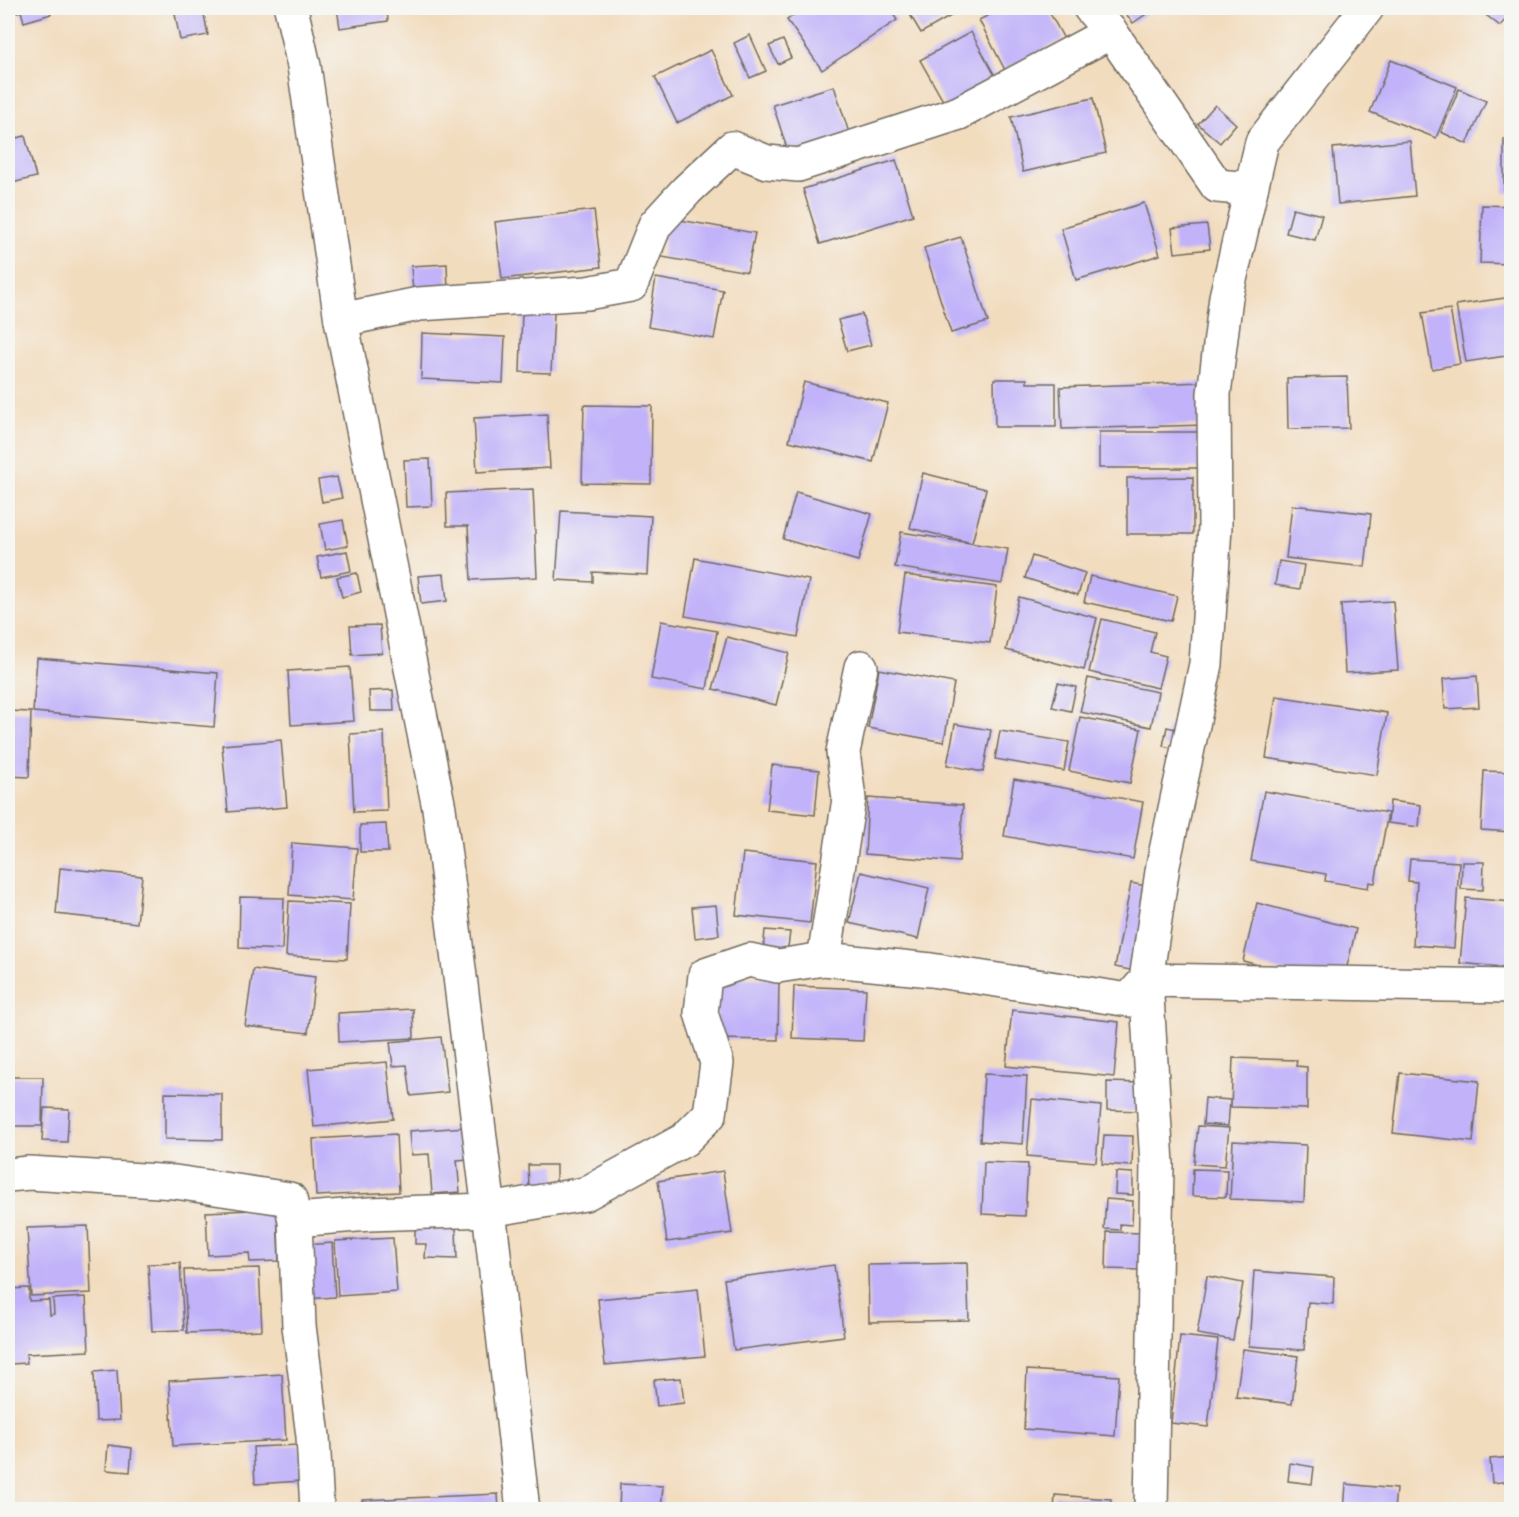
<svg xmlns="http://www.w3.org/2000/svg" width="1519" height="1517" viewBox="0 0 1519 1517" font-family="Mynerve,sans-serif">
	<rect width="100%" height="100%" fill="#f6f6f2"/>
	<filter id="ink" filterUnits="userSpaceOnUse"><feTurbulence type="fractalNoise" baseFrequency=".0167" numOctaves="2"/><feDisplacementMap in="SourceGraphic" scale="12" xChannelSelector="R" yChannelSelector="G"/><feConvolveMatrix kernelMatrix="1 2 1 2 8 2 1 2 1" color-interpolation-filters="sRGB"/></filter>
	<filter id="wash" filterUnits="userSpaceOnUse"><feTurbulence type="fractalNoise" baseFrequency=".008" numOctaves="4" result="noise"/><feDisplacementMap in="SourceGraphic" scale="24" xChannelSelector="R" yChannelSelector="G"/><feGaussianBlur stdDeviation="1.35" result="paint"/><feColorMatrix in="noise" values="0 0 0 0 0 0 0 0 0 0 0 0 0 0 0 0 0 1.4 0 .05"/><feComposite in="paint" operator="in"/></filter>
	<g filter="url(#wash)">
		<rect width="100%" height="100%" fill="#f2dcbe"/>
		<g id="blocks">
			<g fill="#c1b2f9">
				<path d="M 11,8 L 48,8 L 51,14 L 24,22 L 21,11 L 13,13 Z"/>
				<path d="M 337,8 L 387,8 L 388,21 L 340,28 Z"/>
				<path d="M 805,8 L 889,8 L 897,20 L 822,70 L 787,20 Z"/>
				<path d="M 906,8 L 965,8 L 921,33 Z"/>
				<path d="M 1003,8 L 1047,8 L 1064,39 L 1005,70 L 979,20 Z"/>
				<path d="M 1121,8 L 1155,8 L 1133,23 Z"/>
				<path d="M 1477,8 L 1512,8 L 1512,12 L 1500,26 Z"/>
				<path d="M 203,9 L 208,35 L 180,40 L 175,14 Z"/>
				<path d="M 971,32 L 1000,85 L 950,113 L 920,60 Z"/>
				<path d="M 750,35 L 766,71 L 750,78 L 734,43 Z"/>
				<path d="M 783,40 L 791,58 L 778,64 L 769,46 Z"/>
				<path d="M 711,50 L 733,95 L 677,123 L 655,77 Z"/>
				<path d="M 1391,60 L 1457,87 L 1436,138 L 1370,112 Z"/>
				<path d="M 834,86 L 851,139 L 790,158 L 773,105 Z"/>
				<path d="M 1459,89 L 1486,101 L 1467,144 L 1441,132 Z"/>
				<path d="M 1093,98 L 1106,153 L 1023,172 L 1011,117 Z"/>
				<path d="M 1215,105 L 1236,124 L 1220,143 L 1198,124 Z"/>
				<path d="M 25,136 L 36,177 L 8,184 L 8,140 Z"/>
				<rect x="1504" y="139" width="8" height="54"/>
				<path d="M 1410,141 L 1415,196 L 1338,204 L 1333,148 Z"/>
				<path d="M 896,160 L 913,215 L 820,244 L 803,189 Z"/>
				<path d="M 1144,203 L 1160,255 L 1076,280 L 1061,228 Z"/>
				<path d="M 1482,205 L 1512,206 L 1512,264 L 1480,263 Z"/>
				<path d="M 1293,208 L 1322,215 L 1315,240 L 1286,233 Z"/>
				<path d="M 594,210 L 601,267 L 502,279 L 495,222 Z"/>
				<path d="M 668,218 L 755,233 L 747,272 L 662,257 Z"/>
				<path d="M 1207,225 L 1210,249 L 1175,253 L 1172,228 Z"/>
				<path d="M 961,237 L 988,322 L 951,333 L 924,248 Z"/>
				<path d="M 447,264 L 448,291 L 413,292 L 411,266 Z"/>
				<path d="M 656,278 L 723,290 L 714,339 L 648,327 Z"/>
				<path d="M 1512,297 L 1512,355 L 1466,362 L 1456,305 Z"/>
				<path d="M 1450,309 L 1460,364 L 1432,369 L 1422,313 Z"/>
				<path d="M 522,312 L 554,313 L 551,373 L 520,372 Z"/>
				<path d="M 862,314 L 871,345 L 847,351 L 838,320 Z"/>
				<path d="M 422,333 L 505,337 L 503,383 L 421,379 Z"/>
				<path d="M 1347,377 L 1349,428 L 1288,429 L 1287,378 Z"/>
				<path d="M 994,379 L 1027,379 L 1027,383 L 1056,383 L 1056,427 L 995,427 Z"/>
				<path d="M 804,382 L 888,403 L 873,462 L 789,441 Z"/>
				<path d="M 1205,382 L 1206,425 L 1062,429 L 1060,387 Z"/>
				<path d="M 584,405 L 652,406 L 651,484 L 582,483 Z"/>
				<path d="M 547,414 L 550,468 L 477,472 L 474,418 Z"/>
				<path d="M 1099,432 L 1198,432 L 1199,468 L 1099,468 Z"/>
				<path d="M 430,459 L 432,506 L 406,507 L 404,460 Z"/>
				<path d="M 923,473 L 986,489 L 972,543 L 910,528 Z"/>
				<path d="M 337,477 L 342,498 L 322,502 L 318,480 Z"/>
				<path d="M 1193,477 L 1193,534 L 1127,534 L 1127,478 Z"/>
				<path d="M 533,489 L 537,577 L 471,580 L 468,526 L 447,526 L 446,493 Z"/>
				<path d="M 796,492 L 872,514 L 858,561 L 783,539 Z"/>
				<path d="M 1292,505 L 1371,514 L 1365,567 L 1286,558 Z"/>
				<path d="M 561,511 L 651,516 L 648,575 L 593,572 L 593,582 L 556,580 Z"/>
				<path d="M 343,520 L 348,546 L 325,550 L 320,524 Z"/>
				<path d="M 901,532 L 1008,549 L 1002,584 L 895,567 Z"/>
				<path d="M 347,551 L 351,571 L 321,577 L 317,557 Z"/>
				<path d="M 1032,556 L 1085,573 L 1078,595 L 1025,578 Z"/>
				<path d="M 695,558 L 809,580 L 798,637 L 685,616 Z"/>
				<path d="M 1279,561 L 1304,565 L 1300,589 L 1275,585 Z"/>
				<path d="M 357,573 L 361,592 L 342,597 L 337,577 Z"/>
				<path d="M 444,574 L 447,601 L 421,604 L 418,576 Z"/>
				<path d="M 905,575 L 997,587 L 990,643 L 897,632 Z"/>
				<path d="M 1090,576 L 1177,596 L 1171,621 L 1084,602 Z"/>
				<path d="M 1019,597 L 1097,618 L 1084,670 L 1006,650 Z"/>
				<path d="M 1393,601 L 1398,670 L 1345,673 L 1341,604 Z"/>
				<path d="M 1102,619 L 1155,632 L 1150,652 L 1166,656 L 1158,688 L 1089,672 Z"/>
				<path d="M 661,621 L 717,631 L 707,689 L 651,679 Z"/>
				<path d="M 380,625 L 382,653 L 352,655 L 350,626 Z"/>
				<path d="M 727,637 L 789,653 L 776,705 L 713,689 Z"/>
				<path d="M 37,658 L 218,673 L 214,727 L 33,712 Z"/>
				<path d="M 350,667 L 354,721 L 291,725 L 288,671 Z"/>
				<path d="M 879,669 L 954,683 L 944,742 L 868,728 Z"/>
				<path d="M 1477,676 L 1479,707 L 1445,709 L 1443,679 Z"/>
				<path d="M 1088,678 L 1158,692 L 1151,727 L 1080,712 Z"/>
				<path d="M 1058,683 L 1076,687 L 1071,711 L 1052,707 Z"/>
				<path d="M 393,690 L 394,711 L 370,711 L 369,691 Z"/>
				<path d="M 1276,696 L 1387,713 L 1377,775 L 1266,758 Z"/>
				<path d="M 8,711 L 31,712 L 29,777 L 8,776 Z"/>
				<path d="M 1080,717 L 1141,729 L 1130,783 L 1069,771 Z"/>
				<path d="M 955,724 L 991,730 L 983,772 L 947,765 Z"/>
				<path d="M 1167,727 L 1189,732 L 1185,751 L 1163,746 Z"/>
				<path d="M 1000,731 L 1069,742 L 1064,771 L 995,759 Z"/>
				<path d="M 384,732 L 387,811 L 354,812 L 350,734 Z"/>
				<path d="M 281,740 L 287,807 L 228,812 L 222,745 Z"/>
				<path d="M 772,765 L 819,770 L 815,815 L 767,810 Z"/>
				<path d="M 1484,771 L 1512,772 L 1512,832 L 1481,830 Z"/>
				<path d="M 1014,779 L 1143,802 L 1133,859 L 1004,836 Z"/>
				<path d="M 1264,791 L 1388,813 L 1375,883 L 1369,882 L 1368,888 L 1325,881 L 1326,874 L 1251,861 Z"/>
				<path d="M 868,798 L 963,805 L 959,862 L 865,854 Z"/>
				<path d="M 1390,801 L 1421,805 L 1419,827 L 1388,823 Z"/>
				<path d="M 386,824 L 388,852 L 360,852 L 360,825 Z"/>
				<path d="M 292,843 L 357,848 L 353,900 L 289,895 Z"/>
				<path d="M 743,853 L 817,861 L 810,923 L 736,915 Z"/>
				<path d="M 1410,859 L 1459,862 L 1454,948 L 1413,945 L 1417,882 L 1408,881 Z"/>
				<path d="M 1462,862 L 1484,862 L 1483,890 L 1461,889 Z"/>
				<path d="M 60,868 L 142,876 L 137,923 L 56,914 Z"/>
				<path d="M 861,872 L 929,888 L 918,939 L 849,923 Z"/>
				<path d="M 1131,883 L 1166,890 L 1150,974 L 1115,967 Z"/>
				<path d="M 240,897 L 284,898 L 282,950 L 239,948 Z"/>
				<path d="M 1466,898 L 1512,902 L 1512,968 L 1460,963 Z"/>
				<path d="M 289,901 L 350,904 L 347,959 L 286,956 Z"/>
				<path d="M 1257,903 L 1356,929 L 1342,987 L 1243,961 Z"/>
				<path d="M 716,905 L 719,935 L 695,938 L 692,907 Z"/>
				<path d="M 765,930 L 790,932 L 787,954 L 763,952 Z"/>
				<path d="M 253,969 L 315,977 L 308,1033 L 245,1026 Z"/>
				<path d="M 717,977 L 779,979 L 778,1040 L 717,1039 Z"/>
				<path d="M 794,986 L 866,989 L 863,1041 L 792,1038 Z"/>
				<path d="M 413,1009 L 414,1038 L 339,1042 L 338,1013 Z"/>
				<path d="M 1012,1010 L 1119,1022 L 1114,1077 L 1006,1066 Z"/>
				<path d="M 441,1037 L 448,1092 L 411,1096 L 407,1065 L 393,1066 L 390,1042 Z"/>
				<path d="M 1233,1058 L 1297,1060 L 1296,1066 L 1307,1067 L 1307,1109 L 1231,1107 Z"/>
				<path d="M 387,1062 L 393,1119 L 314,1127 L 308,1069 Z"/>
				<path d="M 1400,1073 L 1479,1081 L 1473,1142 L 1393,1133 Z"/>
				<path d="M 984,1074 L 1027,1076 L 1023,1144 L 980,1141 Z"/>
				<path d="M 8,1077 L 43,1077 L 42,1126 L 8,1126 Z"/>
				<path d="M 1107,1082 L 1141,1083 L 1141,1111 L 1107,1110 Z"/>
				<path d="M 165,1093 L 222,1094 L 222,1140 L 165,1139 Z"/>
				<path d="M 1205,1098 L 1230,1100 L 1228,1126 L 1203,1124 Z"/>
				<path d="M 1032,1099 L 1101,1106 L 1096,1162 L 1027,1156 Z"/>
				<path d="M 44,1108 L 69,1109 L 67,1142 L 42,1141 Z"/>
				<path d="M 1198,1126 L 1229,1128 L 1225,1166 L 1194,1164 Z"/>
				<path d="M 466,1127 L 469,1159 L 457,1160 L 460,1192 L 432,1194 L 429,1154 L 411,1155 L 409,1131 Z"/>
				<path d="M 396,1134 L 399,1192 L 316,1196 L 313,1139 Z"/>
				<path d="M 1104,1135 L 1133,1136 L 1132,1166 L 1102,1164 Z"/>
				<path d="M 1233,1141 L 1306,1145 L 1304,1202 L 1230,1199 Z"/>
				<path d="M 984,1162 L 1028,1164 L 1025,1216 L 982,1214 Z"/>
				<path d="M 528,1165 L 556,1165 L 556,1186 L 529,1186 Z"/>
				<path d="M 1193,1169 L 1227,1170 L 1226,1197 L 1192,1196 Z"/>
				<path d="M 723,1171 L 732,1233 L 667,1242 L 658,1181 Z"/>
				<path d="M 1116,1172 L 1133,1173 L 1133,1195 L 1115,1194 Z"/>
				<path d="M 1106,1199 L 1133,1201 L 1132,1225 L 1120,1224 L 1120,1230 L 1104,1229 Z"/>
				<path d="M 277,1209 L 279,1261 L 250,1262 L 249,1253 L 208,1255 L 206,1212 Z"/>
				<path d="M 88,1226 L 91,1293 L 31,1296 L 27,1228 Z"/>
				<path d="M 415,1227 L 456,1227 L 457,1259 L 425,1258 L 426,1244 L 415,1244 Z"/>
				<path d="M 1107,1232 L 1143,1233 L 1142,1270 L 1106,1269 Z"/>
				<path d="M 393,1238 L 397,1292 L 338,1296 L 335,1241 Z"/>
				<path d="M 332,1243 L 335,1297 L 307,1299 L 304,1245 Z"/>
				<path d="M 180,1263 L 184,1330 L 152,1331 L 148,1264 Z"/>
				<path d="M 967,1263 L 969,1320 L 869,1322 L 868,1265 Z"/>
				<path d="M 834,1265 L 844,1336 L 734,1350 L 724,1279 Z"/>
				<path d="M 259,1268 L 262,1330 L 187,1333 L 184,1270 Z"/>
				<path d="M 1254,1271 L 1334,1277 L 1333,1304 L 1308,1302 L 1304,1350 L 1249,1346 Z"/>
				<path d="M 1207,1276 L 1243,1283 L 1233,1340 L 1197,1334 Z"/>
				<path d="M 29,1288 L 29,1301 L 49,1300 L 50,1315 L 54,1314 L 53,1299 L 86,1297 L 89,1351 L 26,1354 L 27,1363 L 10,1364 L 8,1289 Z"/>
				<path d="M 698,1289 L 705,1356 L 605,1365 L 598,1299 Z"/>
				<path d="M 1180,1336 L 1218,1340 L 1208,1427 L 1171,1423 Z"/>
				<path d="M 1243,1349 L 1298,1356 L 1292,1404 L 1236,1397 Z"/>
				<path d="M 117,1370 L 120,1420 L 96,1421 L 94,1372 Z"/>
				<path d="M 1027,1370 L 1119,1376 L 1115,1436 L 1024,1429 Z"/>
				<path d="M 282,1374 L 286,1440 L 173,1446 L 169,1381 Z"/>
				<path d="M 681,1378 L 684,1403 L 657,1406 L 654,1380 Z"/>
				<path d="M 108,1445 L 132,1448 L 130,1472 L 106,1470 Z"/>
				<path d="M 300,1445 L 302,1481 L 255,1484 L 253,1447 Z"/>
				<path d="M 1512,1457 L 1512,1481 L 1492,1483 L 1490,1459 Z"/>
				<path d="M 1290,1463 L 1314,1467 L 1312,1484 L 1288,1481 Z"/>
				<path d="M 620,1484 L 663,1486 L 661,1510 L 619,1510 Z"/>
				<path d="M 1346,1484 L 1396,1489 L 1394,1510 L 1344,1510 Z"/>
				<path d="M 498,1494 L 499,1510 L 362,1510 L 362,1500 Z"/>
				<path d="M 1055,1495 L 1111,1499 L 1110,1510 L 1054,1510 Z"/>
			</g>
		</g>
	</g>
	<g filter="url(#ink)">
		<use href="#blocks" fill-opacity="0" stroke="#71695e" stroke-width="1.5"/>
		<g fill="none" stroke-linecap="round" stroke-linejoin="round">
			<defs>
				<g id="street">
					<path d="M 291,8 L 304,66 L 341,320 L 439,808 L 489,1210 L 523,1510"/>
					<path d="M 1090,8 L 1111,32 L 1217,186 L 1251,189"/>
					<path d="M 341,320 L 419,304 L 587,293 L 631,285 L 655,225 L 687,190 L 732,148 L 767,162 L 798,165 L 959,113 L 1111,32"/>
					<path d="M 824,959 L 849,799 L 843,752 L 861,667"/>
					<path d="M 8,1175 L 29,1173 L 175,1182 L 290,1199 L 295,1220 L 369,1214 L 489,1210 L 585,1194 L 684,1140 L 710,1114 L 717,1063 L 701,1013 L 705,975 L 749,960 L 778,966 L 824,959 L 931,970 L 1129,1000 L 1146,980 L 1512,986"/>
					<path d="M 295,1220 L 299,1326 L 313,1436 L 317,1510"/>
					<path d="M 1151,1510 L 1157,1164 L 1146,980 L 1163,865 L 1206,664 L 1215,527 L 1214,394 L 1226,297 L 1262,142 L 1367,8"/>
				</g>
			</defs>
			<use href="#street" stroke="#71695e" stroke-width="36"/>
			<use href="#street" stroke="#fff" stroke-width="33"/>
		</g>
	</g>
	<rect width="1519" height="1517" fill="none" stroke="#f6f6f2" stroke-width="30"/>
</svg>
